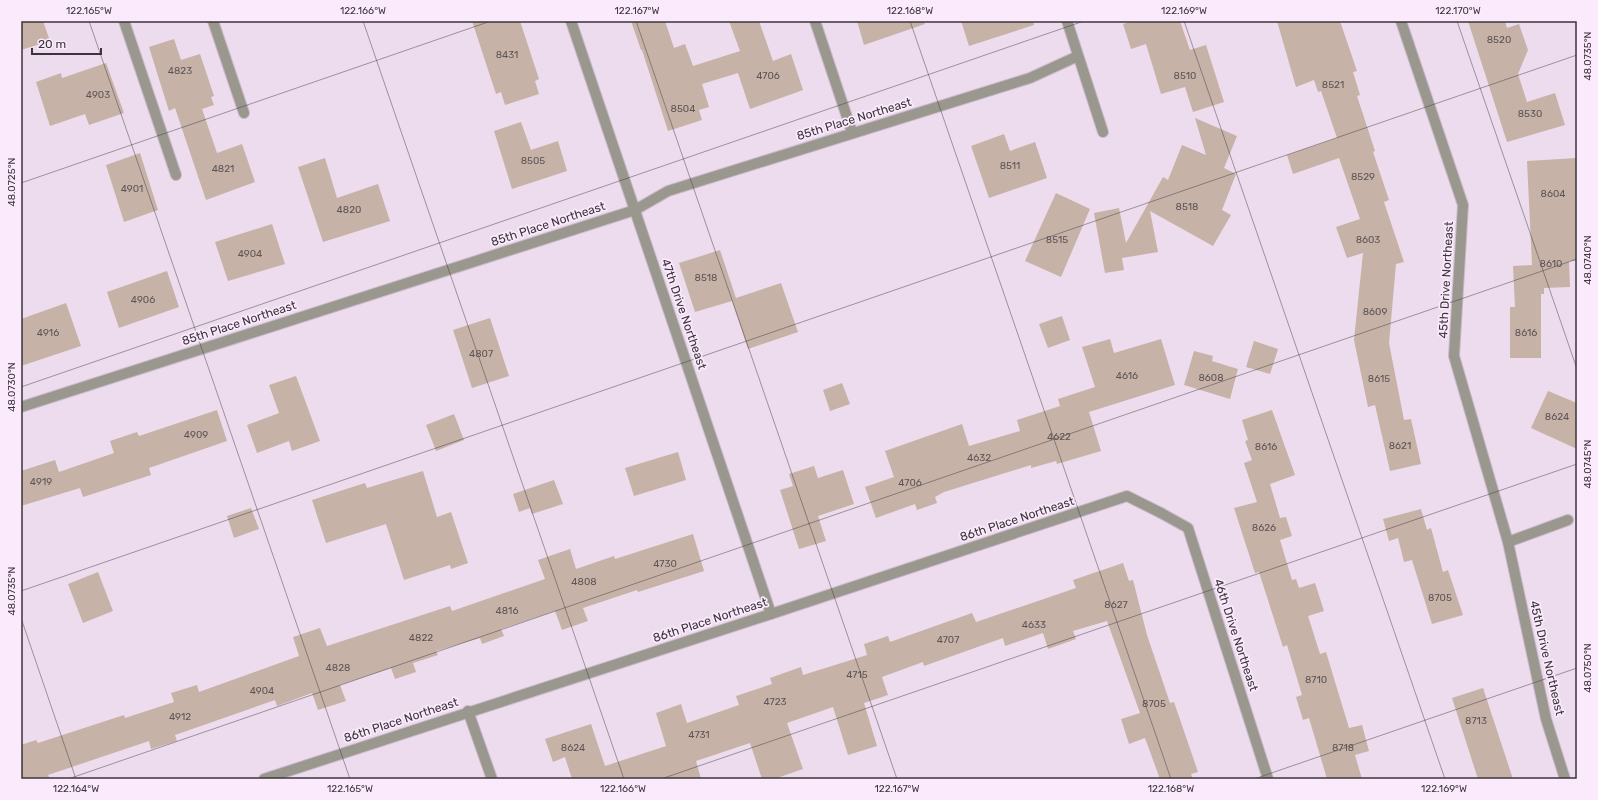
<svg xmlns="http://www.w3.org/2000/svg" width="1598" height="800" viewBox="0 0 1598 800" font-family="Rubik,sans-serif">
	<rect width="100%" height="100%" fill="#eddced"/>
	<g fill="#c6b2a7">
		<path d="M 21,21 L 43,21 L 50,41 L 21,50 Z"/>
		<path d="M 472,21 L 520,21 L 539,79 L 535,81 L 539,94 L 505,105 L 501,92 L 496,94 Z"/>
		<path d="M 631,21 L 665,21 L 674,48 L 685,44 L 693,66 L 740,51 L 729,21 L 759,21 L 773,61 L 791,54 L 803,90 L 750,109 L 738,73 L 702,84 L 709,107 L 699,110 L 702,120 L 668,131 L 642,50 L 641,50 Z"/>
		<path d="M 857,21 L 924,21 L 925,24 L 864,45 Z"/>
		<path d="M 961,21 L 1033,21 L 1034,25 L 969,46 Z"/>
		<path d="M 1133,21 L 1180,21 L 1190,50 L 1206,45 L 1224,102 L 1193,112 L 1185,87 L 1161,94 L 1146,44 L 1131,49 L 1123,24 Z"/>
		<path d="M 1277,21 L 1340,21 L 1357,71 L 1353,72 L 1360,95 L 1357,96 L 1375,151 L 1373,152 L 1389,200 L 1384,202 L 1404,262 L 1396,264 L 1389,343 L 1404,420 L 1411,419 L 1421,464 L 1390,471 L 1375,405 L 1368,407 L 1354,340 L 1363,253 L 1347,258 L 1336,227 L 1360,219 L 1339,158 L 1293,174 L 1287,155 L 1337,138 L 1321,91 L 1318,92 L 1314,80 L 1296,87 Z"/>
		<path d="M 1468,21 L 1505,21 L 1507,28 L 1519,24 L 1528,50 L 1518,74 L 1527,102 L 1555,93 L 1565,125 L 1507,142 Z"/>
		<path d="M 174,39 L 181,60 L 200,54 L 214,96 L 211,97 L 214,105 L 202,109 L 217,153 L 242,144 L 255,182 L 206,200 L 175,108 L 169,111 L 149,47 Z"/>
		<path d="M 106,63 L 124,113 L 89,125 L 85,114 L 50,126 L 36,82 L 61,73 L 62,78 Z"/>
		<path d="M 1195,118 L 1237,136 L 1224,168 L 1236,174 L 1222,210 L 1231,215 L 1213,246 L 1150,211 L 1158,252 L 1122,258 L 1124,270 L 1105,273 L 1094,213 L 1119,208 L 1126,243 L 1163,177 L 1168,180 L 1182,145 L 1206,155 Z"/>
		<path d="M 521,122 L 531,150 L 558,141 L 567,171 L 512,189 L 494,131 Z"/>
		<path d="M 1004,134 L 1010,151 L 1035,142 L 1047,178 L 989,198 L 971,146 Z"/>
		<path d="M 140,153 L 158,210 L 124,222 L 106,165 Z"/>
		<path d="M 325,158 L 337,198 L 378,184 L 390,221 L 323,242 L 298,167 Z"/>
		<path d="M 1577,158 L 1577,261 L 1569,261 L 1570,287 L 1544,288 L 1544,294 L 1541,294 L 1541,358 L 1510,358 L 1510,307 L 1515,307 L 1513,266 L 1532,265 L 1527,161 Z"/>
		<path d="M 1056,193 L 1090,209 L 1061,277 L 1025,261 Z"/>
		<path d="M 272,224 L 285,264 L 228,281 L 215,242 Z"/>
		<path d="M 720,250 L 736,298 L 781,283 L 798,332 L 748,349 L 732,301 L 695,312 L 679,263 Z"/>
		<path d="M 167,271 L 179,307 L 119,328 L 107,292 Z"/>
		<path d="M 66,303 L 81,346 L 21,366 L 21,319 Z"/>
		<path d="M 1062,316 L 1070,340 L 1048,348 L 1039,324 Z"/>
		<path d="M 490,318 L 509,376 L 472,388 L 453,330 Z"/>
		<path d="M 1110,339 L 1114,353 L 1161,339 L 1175,385 L 1089,412 L 1101,451 L 1057,464 L 1056,461 L 1031,468 L 1031,465 L 944,492 L 935,497 L 937,503 L 917,510 L 915,504 L 876,518 L 865,487 L 894,477 L 885,451 L 962,424 L 969,446 L 1020,431 L 1017,420 L 1060,406 L 1058,399 L 1095,387 L 1082,347 Z"/>
		<path d="M 1254,341 L 1278,349 L 1270,374 L 1246,367 Z"/>
		<path d="M 1194,351 L 1213,356 L 1212,361 L 1238,369 L 1230,399 L 1184,385 Z"/>
		<path d="M 296,376 L 320,441 L 292,451 L 289,441 L 257,453 L 247,425 L 279,413 L 269,385 Z"/>
		<path d="M 842,383 L 850,404 L 830,411 L 823,390 Z"/>
		<path d="M 1548,391 L 1577,403 L 1577,449 L 1531,428 Z"/>
		<path d="M 217,410 L 227,441 L 149,468 L 151,475 L 83,497 L 80,488 L 21,506 L 21,471 L 55,460 L 59,472 L 114,453 L 110,441 L 137,432 L 139,436 Z"/>
		<path d="M 1272,410 L 1295,475 L 1270,484 L 1280,518 L 1286,517 L 1292,536 L 1280,540 L 1292,580 L 1296,579 L 1299,588 L 1315,583 L 1324,611 L 1308,616 L 1320,654 L 1326,652 L 1349,728 L 1362,725 L 1369,751 L 1355,755 L 1362,779 L 1327,779 L 1309,718 L 1303,720 L 1296,697 L 1302,695 L 1287,645 L 1283,647 L 1259,572 L 1255,573 L 1234,508 L 1257,502 L 1244,463 L 1252,460 L 1245,441 L 1248,440 L 1242,420 Z"/>
		<path d="M 454,414 L 464,440 L 436,451 L 426,425 Z"/>
		<path d="M 678,452 L 686,480 L 634,496 L 625,468 Z"/>
		<path d="M 814,466 L 818,478 L 843,470 L 854,504 L 818,516 L 826,541 L 799,549 L 780,490 L 793,486 L 789,474 Z"/>
		<path d="M 423,471 L 437,517 L 451,512 L 468,563 L 451,569 L 450,565 L 404,580 L 386,524 L 326,543 L 312,500 L 365,483 L 367,488 Z"/>
		<path d="M 554,480 L 563,504 L 532,514 L 530,508 L 519,512 L 513,494 Z"/>
		<path d="M 251,508 L 259,529 L 234,538 L 227,516 Z"/>
		<path d="M 1421,509 L 1427,530 L 1431,528 L 1443,572 L 1448,570 L 1463,615 L 1432,624 L 1412,560 L 1404,562 L 1398,538 L 1389,541 L 1383,519 Z"/>
		<path d="M 693,534 L 704,571 L 638,592 L 637,590 L 583,608 L 588,621 L 562,630 L 555,611 L 501,629 L 504,636 L 482,644 L 480,638 L 436,651 L 438,655 L 413,663 L 416,672 L 395,679 L 391,668 L 340,685 L 346,701 L 318,710 L 312,693 L 277,706 L 275,700 L 175,735 L 177,741 L 151,749 L 149,741 L 48,775 L 50,779 L 21,779 L 21,745 L 36,740 L 38,743 L 124,715 L 125,718 L 174,702 L 171,693 L 197,685 L 199,692 L 299,656 L 293,637 L 320,628 L 327,646 L 450,606 L 452,611 L 545,579 L 538,560 L 570,549 L 576,569 L 614,556 L 615,559 Z"/>
		<path d="M 1123,563 L 1129,581 L 1133,580 L 1147,635 L 1170,703 L 1174,702 L 1198,772 L 1191,774 L 1193,779 L 1160,779 L 1145,738 L 1129,744 L 1121,719 L 1140,713 L 1107,621 L 1073,631 L 1076,639 L 1048,649 L 1043,633 L 1005,646 L 1003,638 L 924,666 L 923,662 L 882,677 L 888,695 L 864,703 L 877,746 L 848,755 L 833,707 L 787,723 L 803,769 L 774,779 L 762,779 L 750,743 L 696,761 L 701,779 L 572,779 L 565,757 L 553,762 L 545,739 L 591,724 L 605,766 L 666,746 L 656,713 L 681,704 L 687,723 L 739,705 L 736,696 L 772,684 L 770,678 L 801,667 L 803,675 L 867,655 L 864,644 L 888,636 L 890,642 L 972,613 L 976,622 L 1076,588 L 1073,580 Z"/>
		<path d="M 98,572 L 113,611 L 83,623 L 68,584 Z"/>
		<path d="M 1483,688 L 1513,779 L 1478,779 L 1452,698 Z"/>
	</g>
	<g fill="none" stroke-linecap="round" stroke-linejoin="round">
		<defs>
			<g id="service">
				<path d="M 124,21 L 176,175"/>
				<path d="M 213,21 L 244,113"/>
				<path d="M 815,21 L 852,132"/>
			</g>
			<g id="minor">
				<path d="M 571,21 L 771,614"/>
				<path d="M 1067,21 L 1103,132"/>
				<path d="M 1401,21 L 1463,205 L 1454,356 L 1508,542 L 1546,719 L 1565,779"/>
				<path d="M 21,407 L 635,210 L 668,191 L 1030,78 L 1078,56"/>
				<path d="M 1161,513 L 1188,528 L 1268,779"/>
				<path d="M 1508,542 L 1568,520"/>
				<path d="M 468,711 L 492,779"/>
			</g>
			<path id="tertiary" d="M 264,779 L 771,614 L 1127,496 L 1161,513"/>
		</defs>
		<use href="#service" stroke="#c9bac9" stroke-width="12"/>
		<use href="#minor" stroke="#c9bac9" stroke-width="12"/>
		<use href="#tertiary" stroke="#c9bac9" stroke-width="12"/>
		<use href="#service" stroke="#9a978e" stroke-width="10"/>
		<use href="#minor" stroke="#9a978e" stroke-width="10"/>
		<use href="#tertiary" stroke="#9a978e" stroke-width="10"/>
	</g>
	<path fill="none" stroke="#3b343b" stroke-width="1" stroke-opacity="0.45" d="M 89,21 L 350,779M 363,21 L 624,779M 636,21 L 897,779M 910,21 L 1171,779M 1184,21 L 1445,779M 1457,21 L 1577,369M 21,183 L 491,21M 21,387 L 1084,21M 21,591 L 1577,55M 21,618 L 76,779M 68,779 L 1577,259M 661,779 L 1577,464M 1254,779 L 1577,668"/>
	<g text-anchor="middle" stroke-width="3.5" stroke-linejoin="round" paint-order="stroke">
		<g font-size="10" fill="#5e5456">
			<text x="1499" y="43">8520</text>
			<text x="507" y="58">8431</text>
			<text x="180" y="74">4823</text>
			<text x="768" y="79">4706</text>
			<text x="1185" y="79">8510</text>
			<text x="1333" y="88">8521</text>
			<text x="98" y="98">4903</text>
			<text x="683" y="112">8504</text>
			<text x="1530" y="117">8530</text>
			<text x="533" y="164">8505</text>
			<text x="1010" y="169">8511</text>
			<text x="223" y="172">4821</text>
			<text x="1363" y="180">8529</text>
			<text x="132" y="192">4901</text>
			<text x="1553" y="197">8604</text>
			<text x="1187" y="210">8518</text>
			<text x="349" y="213">4820</text>
			<text x="1057" y="243">8515</text>
			<text x="1368" y="243">8603</text>
			<text x="250" y="257">4904</text>
			<text x="1551" y="267">8610</text>
			<text x="706" y="281">8518</text>
			<text x="143" y="303">4906</text>
			<text x="1375" y="315">8609</text>
			<text x="48" y="336">4916</text>
			<text x="1526" y="336">8616</text>
			<text x="481" y="357">4807</text>
			<text x="1127" y="379">4616</text>
			<text x="1211" y="381">8608</text>
			<text x="1379" y="382">8615</text>
			<text x="1557" y="420">8624</text>
			<text x="196" y="438">4909</text>
			<text x="1059" y="440">4622</text>
			<text x="1400" y="449">8621</text>
			<text x="1266" y="450">8616</text>
			<text x="979" y="461">4632</text>
			<text x="41" y="485">4919</text>
			<text x="910" y="486">4706</text>
			<text x="1264" y="531">8626</text>
			<text x="665" y="567">4730</text>
			<text x="584" y="585">4808</text>
			<text x="1440" y="601">8705</text>
			<text x="1116" y="608">8627</text>
			<text x="507" y="614">4816</text>
			<text x="1034" y="628">4633</text>
			<text x="421" y="641">4822</text>
			<text x="948" y="643">4707</text>
			<text x="338" y="671">4828</text>
			<text x="857" y="678">4715</text>
			<text x="1316" y="683">8710</text>
			<text x="262" y="694">4904</text>
			<text x="775" y="705">4723</text>
			<text x="1154" y="707">8705</text>
			<text x="180" y="720">4912</text>
			<text x="1476" y="724">8713</text>
			<text x="699" y="738">4731</text>
			<text x="573" y="751">8624</text>
			<text x="1343" y="751">8718</text>
		</g>
		<g font-size="12" fill="#3b343b" stroke="#faeafb">
			<text transform="translate(854 119) rotate(-17)" y="4">85th Place Northeast</text>
			<text transform="translate(548 224) rotate(-18)" y="4">85th Place Northeast</text>
			<text transform="translate(1446 280) rotate(-87)" y="4">45th Drive Northeast</text>
			<text transform="translate(684 314) rotate(71)" y="4">47th Drive Northeast</text>
			<text transform="translate(239 323) rotate(-18)" y="4">85th Place Northeast</text>
			<text transform="translate(1017 519) rotate(-18)" y="4">86th Place Northeast</text>
			<text transform="translate(710 620) rotate(-18)" y="4">86th Place Northeast</text>
			<text transform="translate(1236 635) rotate(72)" y="4">46th Drive Northeast</text>
			<text transform="translate(1547 658) rotate(77)" y="4">45th Drive Northeast</text>
			<text transform="translate(401 720) rotate(-18)" y="4">86th Place Northeast</text>
		</g>
	</g>
	<rect width="1598" height="800" fill="none" stroke="#faeafb" stroke-width="44"/>
	<path d="M32 48v6h69v-6" fill="none" stroke="#3b343b" stroke-width="2"/>
	<text x="38" y="48" font-size="12" fill="#3b343b" stroke="#faeafb" stroke-width="3" paint-order="stroke">20 m</text>
	<rect x="22" y="22" width="1554" height="756" fill="none" stroke="#3b343b" stroke-width="1.5"/>
	<g font-size="10" text-anchor="middle" fill="#3b343b">
		<text x="89" y="14">122.165°W</text>
		<text x="363" y="14">122.166°W</text>
		<text x="637" y="14">122.167°W</text>
		<text x="910" y="14">122.168°W</text>
		<text x="1184" y="14">122.169°W</text>
		<text x="1458" y="14">122.170°W</text>
		<text transform="translate(1587 56) rotate(-90)" y="4">48.0735°N</text>
		<text transform="translate(11 182) rotate(-90)" y="4">48.0725°N</text>
		<text transform="translate(1587 260) rotate(-90)" y="4">48.0740°N</text>
		<text transform="translate(11 387) rotate(-90)" y="4">48.0730°N</text>
		<text transform="translate(1587 464) rotate(-90)" y="4">48.0745°N</text>
		<text transform="translate(11 591) rotate(-90)" y="4">48.0735°N</text>
		<text transform="translate(1587 668) rotate(-90)" y="4">48.0750°N</text>
		<text x="76" y="792">122.164°W</text>
		<text x="350" y="792">122.165°W</text>
		<text x="623" y="792">122.166°W</text>
		<text x="897" y="792">122.167°W</text>
		<text x="1171" y="792">122.168°W</text>
		<text x="1444" y="792">122.169°W</text>
	</g>
</svg>
